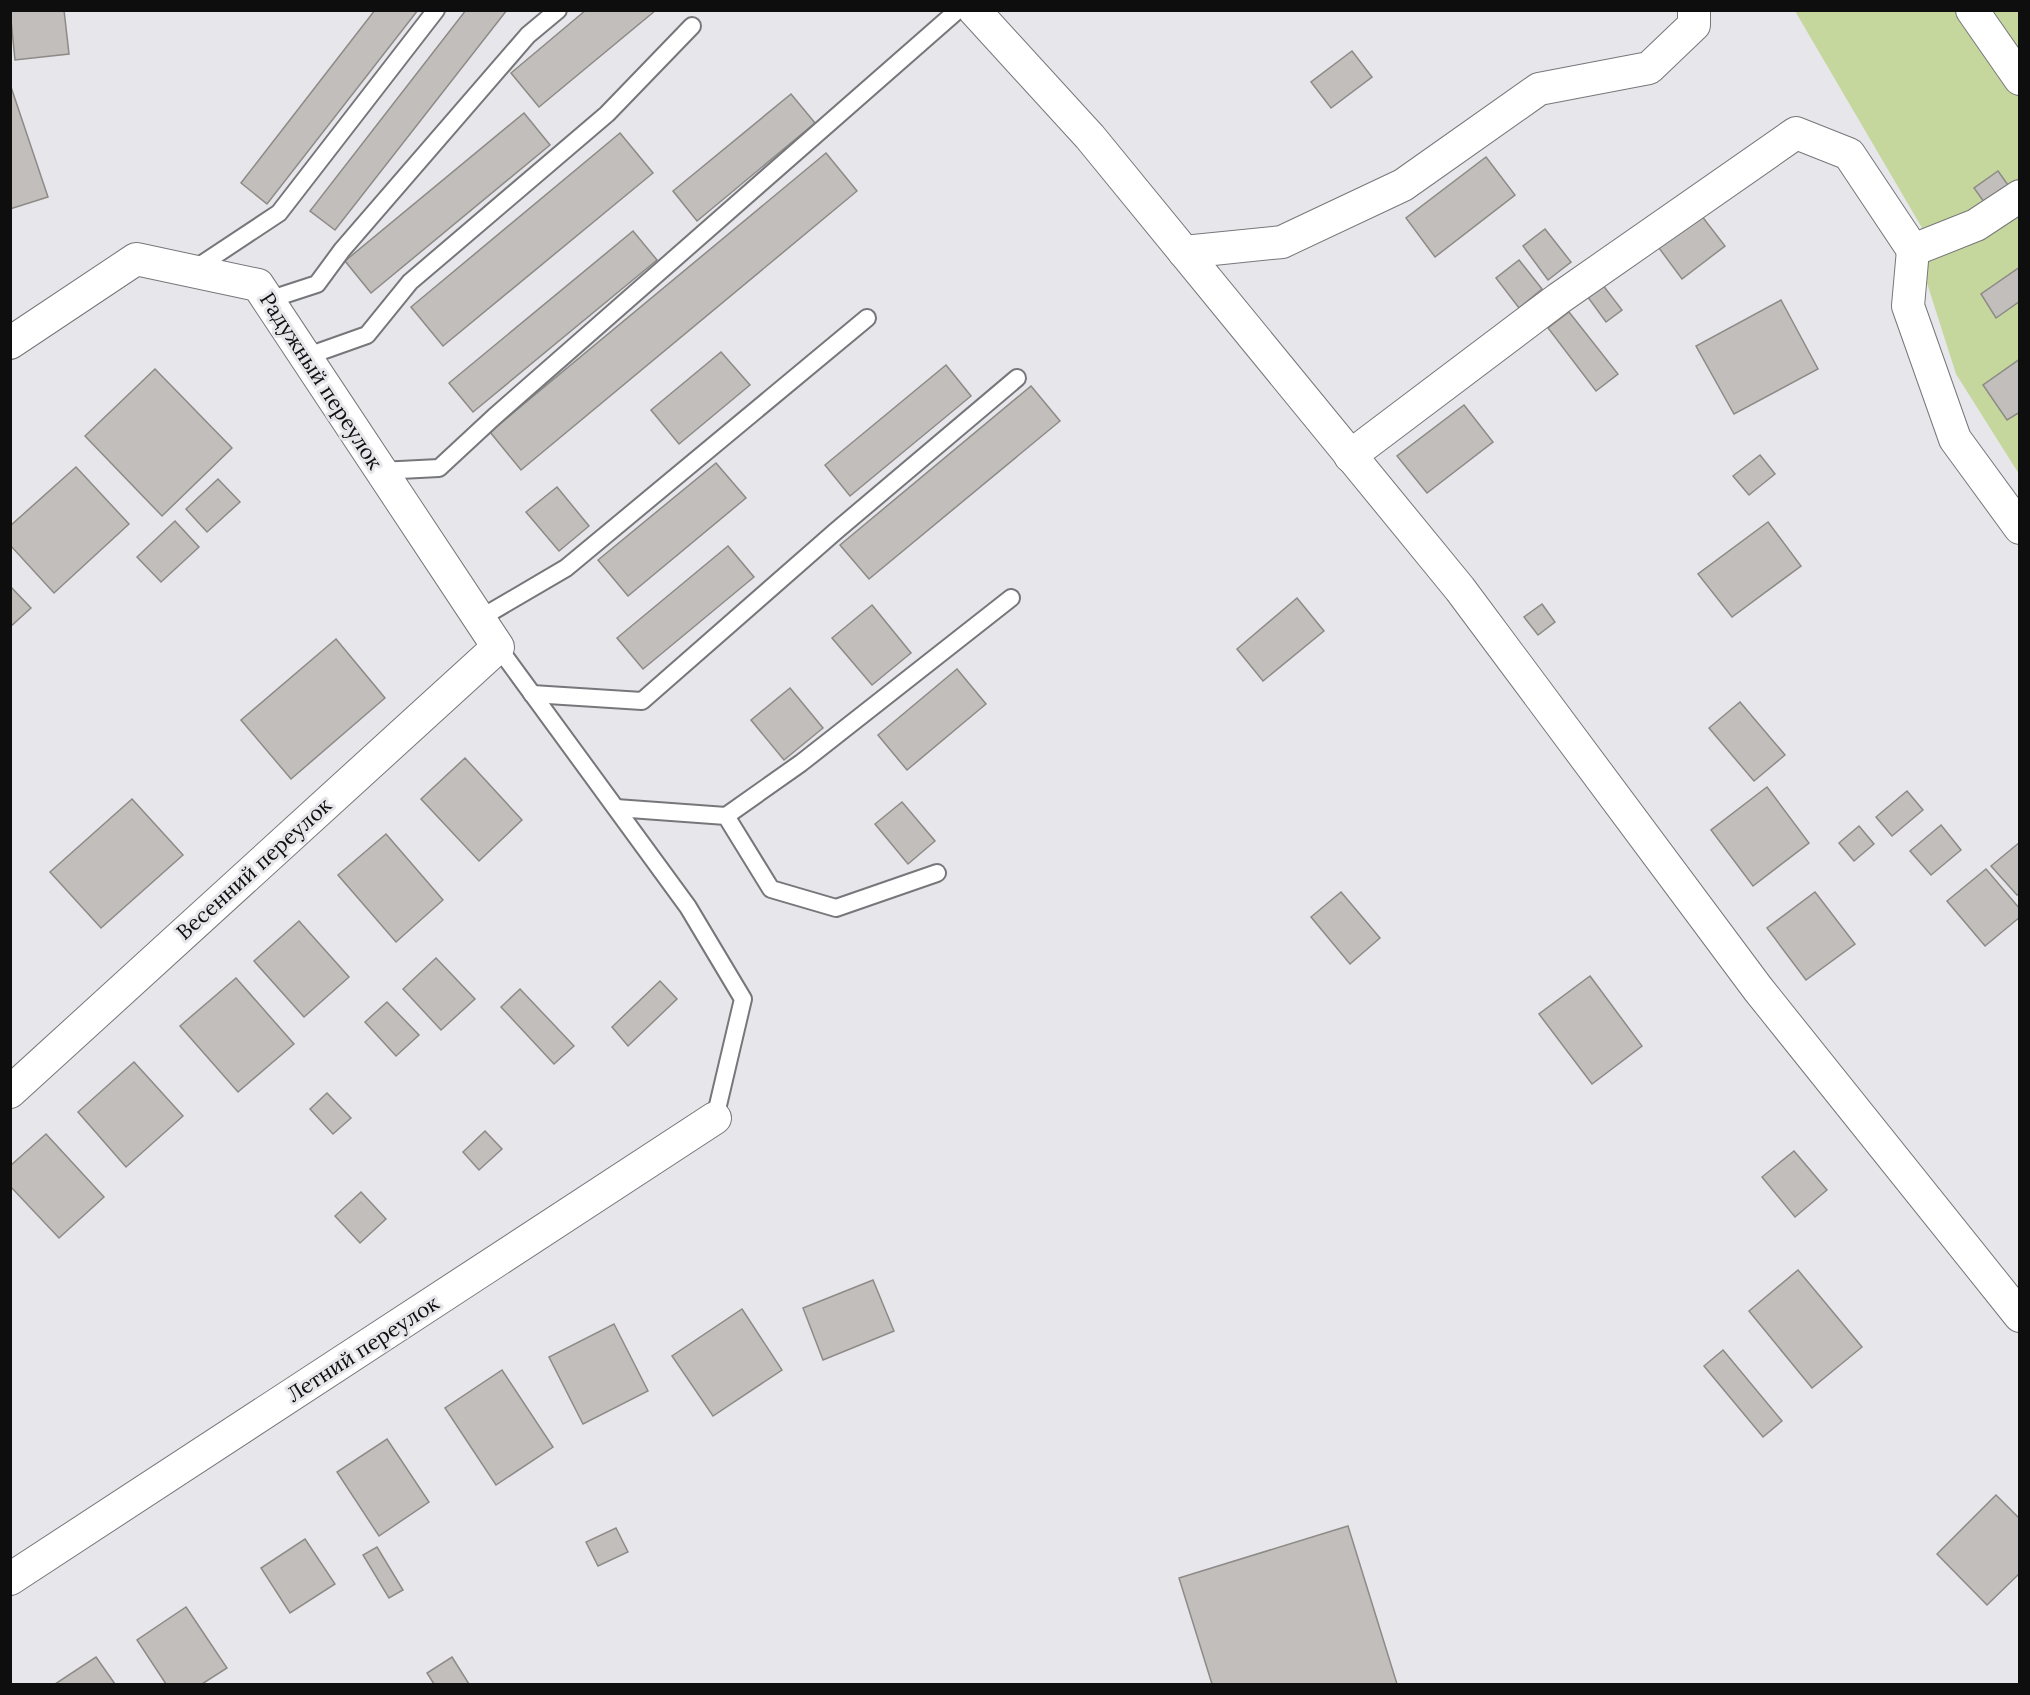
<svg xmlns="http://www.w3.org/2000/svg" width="2030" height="1695" viewBox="0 0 2030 1695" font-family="Lora,serif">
	<rect width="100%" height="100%" fill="#e7e7eb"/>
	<path fill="#c5d79c" d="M 1795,11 L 2019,11 L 2019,474 L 1956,374 L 1927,283 L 1928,238 Z"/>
	<g fill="#c1bebb" stroke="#8d8a87" stroke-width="1.5">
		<path d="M 10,10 L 64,10 L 69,54 L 15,60 Z"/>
		<path d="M 375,10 L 418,10 L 267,204 L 241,183 Z"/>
		<path d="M 466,10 L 507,10 L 335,230 L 310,211 Z"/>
		<path d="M 586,10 L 656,10 L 539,107 L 511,73 Z"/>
		<path d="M 1352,51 L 1372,77 L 1331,108 L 1311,82 Z"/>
		<path d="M 10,84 L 48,197 L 10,209 Z"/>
		<path d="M 791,94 L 815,123 L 697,221 L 673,191 Z"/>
		<path d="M 524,113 L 550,145 L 371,293 L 345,261 Z"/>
		<path d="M 620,133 L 653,173 L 443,346 L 411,307 Z"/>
		<path d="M 826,153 L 857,191 L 521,470 L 490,432 Z"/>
		<path d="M 1486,157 L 1515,195 L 1435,257 L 1406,218 Z"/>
		<path d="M 1998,171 L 2008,185 L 1984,202 L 1974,188 Z"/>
		<path d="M 1701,215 L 1725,246 L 1682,279 L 1659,248 Z"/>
		<path d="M 1545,229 L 1571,262 L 1548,280 L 1523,246 Z"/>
		<path d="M 633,231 L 657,260 L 473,412 L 449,383 Z"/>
		<path d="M 1519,260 L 1542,289 L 1519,308 L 1496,278 Z"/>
		<path d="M 2020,267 L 2020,301 L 1996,318 L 1981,294 Z"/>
		<path d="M 1602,284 L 1622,310 L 1606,322 L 1587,296 Z"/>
		<path d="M 1781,300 L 1818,369 L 1734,414 L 1696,346 Z"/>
		<path d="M 1569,312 L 1618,374 L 1596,391 L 1548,328 Z"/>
		<path d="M 721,352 L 750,385 L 679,444 L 651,410 Z"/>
		<path d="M 2020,359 L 2020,412 L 2007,420 L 1983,385 Z"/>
		<path d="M 946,365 L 971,396 L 850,496 L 825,465 Z"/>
		<path d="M 155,369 L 232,448 L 162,516 L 85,436 Z"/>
		<path d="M 1031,386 L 1060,421 L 869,579 L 840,545 Z"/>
		<path d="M 1464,405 L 1493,442 L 1427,493 L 1397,456 Z"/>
		<path d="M 1760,455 L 1775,474 L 1749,495 L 1733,476 Z"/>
		<path d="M 716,463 L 746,498 L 628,596 L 598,560 Z"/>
		<path d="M 76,467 L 129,524 L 54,593 L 10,545 L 10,526 Z"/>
		<path d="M 218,479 L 240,502 L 207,532 L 186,509 Z"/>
		<path d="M 557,487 L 589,526 L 559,551 L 526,512 Z"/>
		<path d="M 175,521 L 199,547 L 161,582 L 137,557 Z"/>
		<path d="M 1768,522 L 1801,566 L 1732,617 L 1698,574 Z"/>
		<path d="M 728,546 L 754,577 L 643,669 L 617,638 Z"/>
		<path d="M 10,586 L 31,608 L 10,627 Z"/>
		<path d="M 1297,598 L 1324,631 L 1263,681 L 1237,649 Z"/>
		<path d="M 1542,604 L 1555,622 L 1538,635 L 1524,617 Z"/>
		<path d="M 872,605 L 911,653 L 872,685 L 832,638 Z"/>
		<path d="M 336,639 L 385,698 L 291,779 L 241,720 Z"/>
		<path d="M 957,669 L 986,704 L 907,770 L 878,735 Z"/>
		<path d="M 790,688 L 823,728 L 784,760 L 751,720 Z"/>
		<path d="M 1740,702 L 1785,755 L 1754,781 L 1709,728 Z"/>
		<path d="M 465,758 L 522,820 L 479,861 L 421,799 Z"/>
		<path d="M 1767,787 L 1809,843 L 1753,886 L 1711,830 Z"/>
		<path d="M 1907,791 L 1923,810 L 1892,836 L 1876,817 Z"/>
		<path d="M 132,799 L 183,855 L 101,928 L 50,872 Z"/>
		<path d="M 902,802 L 935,841 L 908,864 L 875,824 Z"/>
		<path d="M 1941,825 L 1961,850 L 1931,875 L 1910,851 Z"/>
		<path d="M 1859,826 L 1874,844 L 1854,861 L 1839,843 Z"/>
		<path d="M 386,834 L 443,900 L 396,942 L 338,875 Z"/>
		<path d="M 2020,842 L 2020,893 L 2017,895 L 1991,866 Z"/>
		<path d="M 1986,869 L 2020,909 L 2020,917 L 1985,946 L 1947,901 Z"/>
		<path d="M 1341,892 L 1380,938 L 1350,964 L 1311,917 Z"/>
		<path d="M 1815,892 L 1855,944 L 1806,980 L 1767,928 Z"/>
		<path d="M 299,921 L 349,977 L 304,1017 L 254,961 Z"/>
		<path d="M 436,958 L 475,999 L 441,1030 L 403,989 Z"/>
		<path d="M 1590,976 L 1642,1046 L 1592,1084 L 1539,1014 Z"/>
		<path d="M 236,978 L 294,1044 L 238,1092 L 180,1026 Z"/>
		<path d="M 660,981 L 677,999 L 628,1046 L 612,1027 Z"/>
		<path d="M 520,989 L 574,1046 L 554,1064 L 501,1007 Z"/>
		<path d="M 387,1002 L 419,1035 L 396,1056 L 365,1022 Z"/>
		<path d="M 134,1062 L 183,1116 L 126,1167 L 78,1112 Z"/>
		<path d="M 327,1093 L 351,1118 L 333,1134 L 310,1109 Z"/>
		<path d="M 485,1131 L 502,1149 L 479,1170 L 463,1152 Z"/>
		<path d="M 46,1134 L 104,1197 L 59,1238 L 10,1186 L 10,1166 Z"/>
		<path d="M 1794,1151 L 1827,1190 L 1795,1217 L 1762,1177 Z"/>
		<path d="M 361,1192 L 386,1219 L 360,1243 L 335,1216 Z"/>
		<path d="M 1798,1270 L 1862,1347 L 1812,1388 L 1749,1311 Z"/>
		<path d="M 873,1280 L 894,1331 L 823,1360 L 803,1308 Z"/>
		<path d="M 742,1309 L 782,1370 L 713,1416 L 672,1356 Z"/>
		<path d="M 614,1324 L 648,1391 L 583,1424 L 549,1357 Z"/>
		<path d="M 1723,1350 L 1782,1421 L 1763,1437 L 1704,1366 Z"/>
		<path d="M 502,1370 L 553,1447 L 496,1485 L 445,1408 Z"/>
		<path d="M 387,1439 L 429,1502 L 379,1536 L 337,1472 Z"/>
		<path d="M 1996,1495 L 2020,1519 L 2020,1573 L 1987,1605 L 1937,1554 Z"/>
		<path d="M 1348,1526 L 1397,1684 L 1212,1684 L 1179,1578 Z"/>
		<path d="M 616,1528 L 628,1552 L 598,1566 L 586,1542 Z"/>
		<path d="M 305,1539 L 335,1584 L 290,1613 L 261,1568 Z"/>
		<path d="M 377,1547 L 403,1590 L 389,1598 L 363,1555 Z"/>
		<path d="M 186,1607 L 227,1668 L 202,1684 L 166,1684 L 137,1640 Z"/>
		<path d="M 96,1657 L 115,1684 L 55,1684 Z"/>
		<path d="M 452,1657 L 469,1684 L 434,1684 L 427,1673 Z"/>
	</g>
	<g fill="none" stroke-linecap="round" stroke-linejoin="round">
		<defs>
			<g id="lane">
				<path d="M 193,270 L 279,213 L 436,10"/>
				<path d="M 268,300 L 317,284 L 342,250 L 528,35 L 558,10"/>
				<path d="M 305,357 L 367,335 L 410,282 L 607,114 L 692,26"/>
				<path d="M 380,471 L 439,468 L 494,417 L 958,10"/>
				<path d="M 479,619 L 566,568 L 867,318"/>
				<path d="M 498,647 L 688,907 L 743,999 L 715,1118"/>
				<path d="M 532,694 L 642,701 L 836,531 L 1017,378"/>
				<path d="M 616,808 L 726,816 L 771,889 L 836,908 L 937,873"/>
				<path d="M 726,816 L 801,763 L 1011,598"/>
			</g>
			<g id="street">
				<path d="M 974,10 L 1090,137 L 1460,589 L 1758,989 L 2020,1316"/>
				<path d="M 1972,10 L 2020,79"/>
				<path d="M 2020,196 L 1976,225 L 1913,250 L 1908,306 L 1955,439 L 2020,528"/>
				<path d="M 1184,252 L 1282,242 L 1403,185 L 1539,89 L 1649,68 L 1694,25 L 1694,10"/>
				<path d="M 10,343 L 136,259 L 258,285 L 498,647 L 10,1092"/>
				<path d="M 1350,456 L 1558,299 L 1796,133 L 1849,154 L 1913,250"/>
				<path d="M 10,1579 L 715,1118"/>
			</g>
		</defs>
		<use href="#lane" stroke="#76777a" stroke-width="20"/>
		<use href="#street" stroke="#76777a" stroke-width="34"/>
		<use href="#lane" stroke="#fff" stroke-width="16"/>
		<use href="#street" stroke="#fff" stroke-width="32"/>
	</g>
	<g text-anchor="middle" stroke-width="6" stroke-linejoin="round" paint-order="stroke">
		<g font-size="21" fill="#0e0e0f" stroke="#e7e7eb">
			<text transform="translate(321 381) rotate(57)" y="7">Радужный переулок</text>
			<text transform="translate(254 869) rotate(-42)" y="7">Весенний переулок</text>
			<text transform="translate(363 1349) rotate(-33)" y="7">Летний переулок</text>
		</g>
	</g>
	<rect width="2030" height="1695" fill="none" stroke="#0e0e0f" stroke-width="24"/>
</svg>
